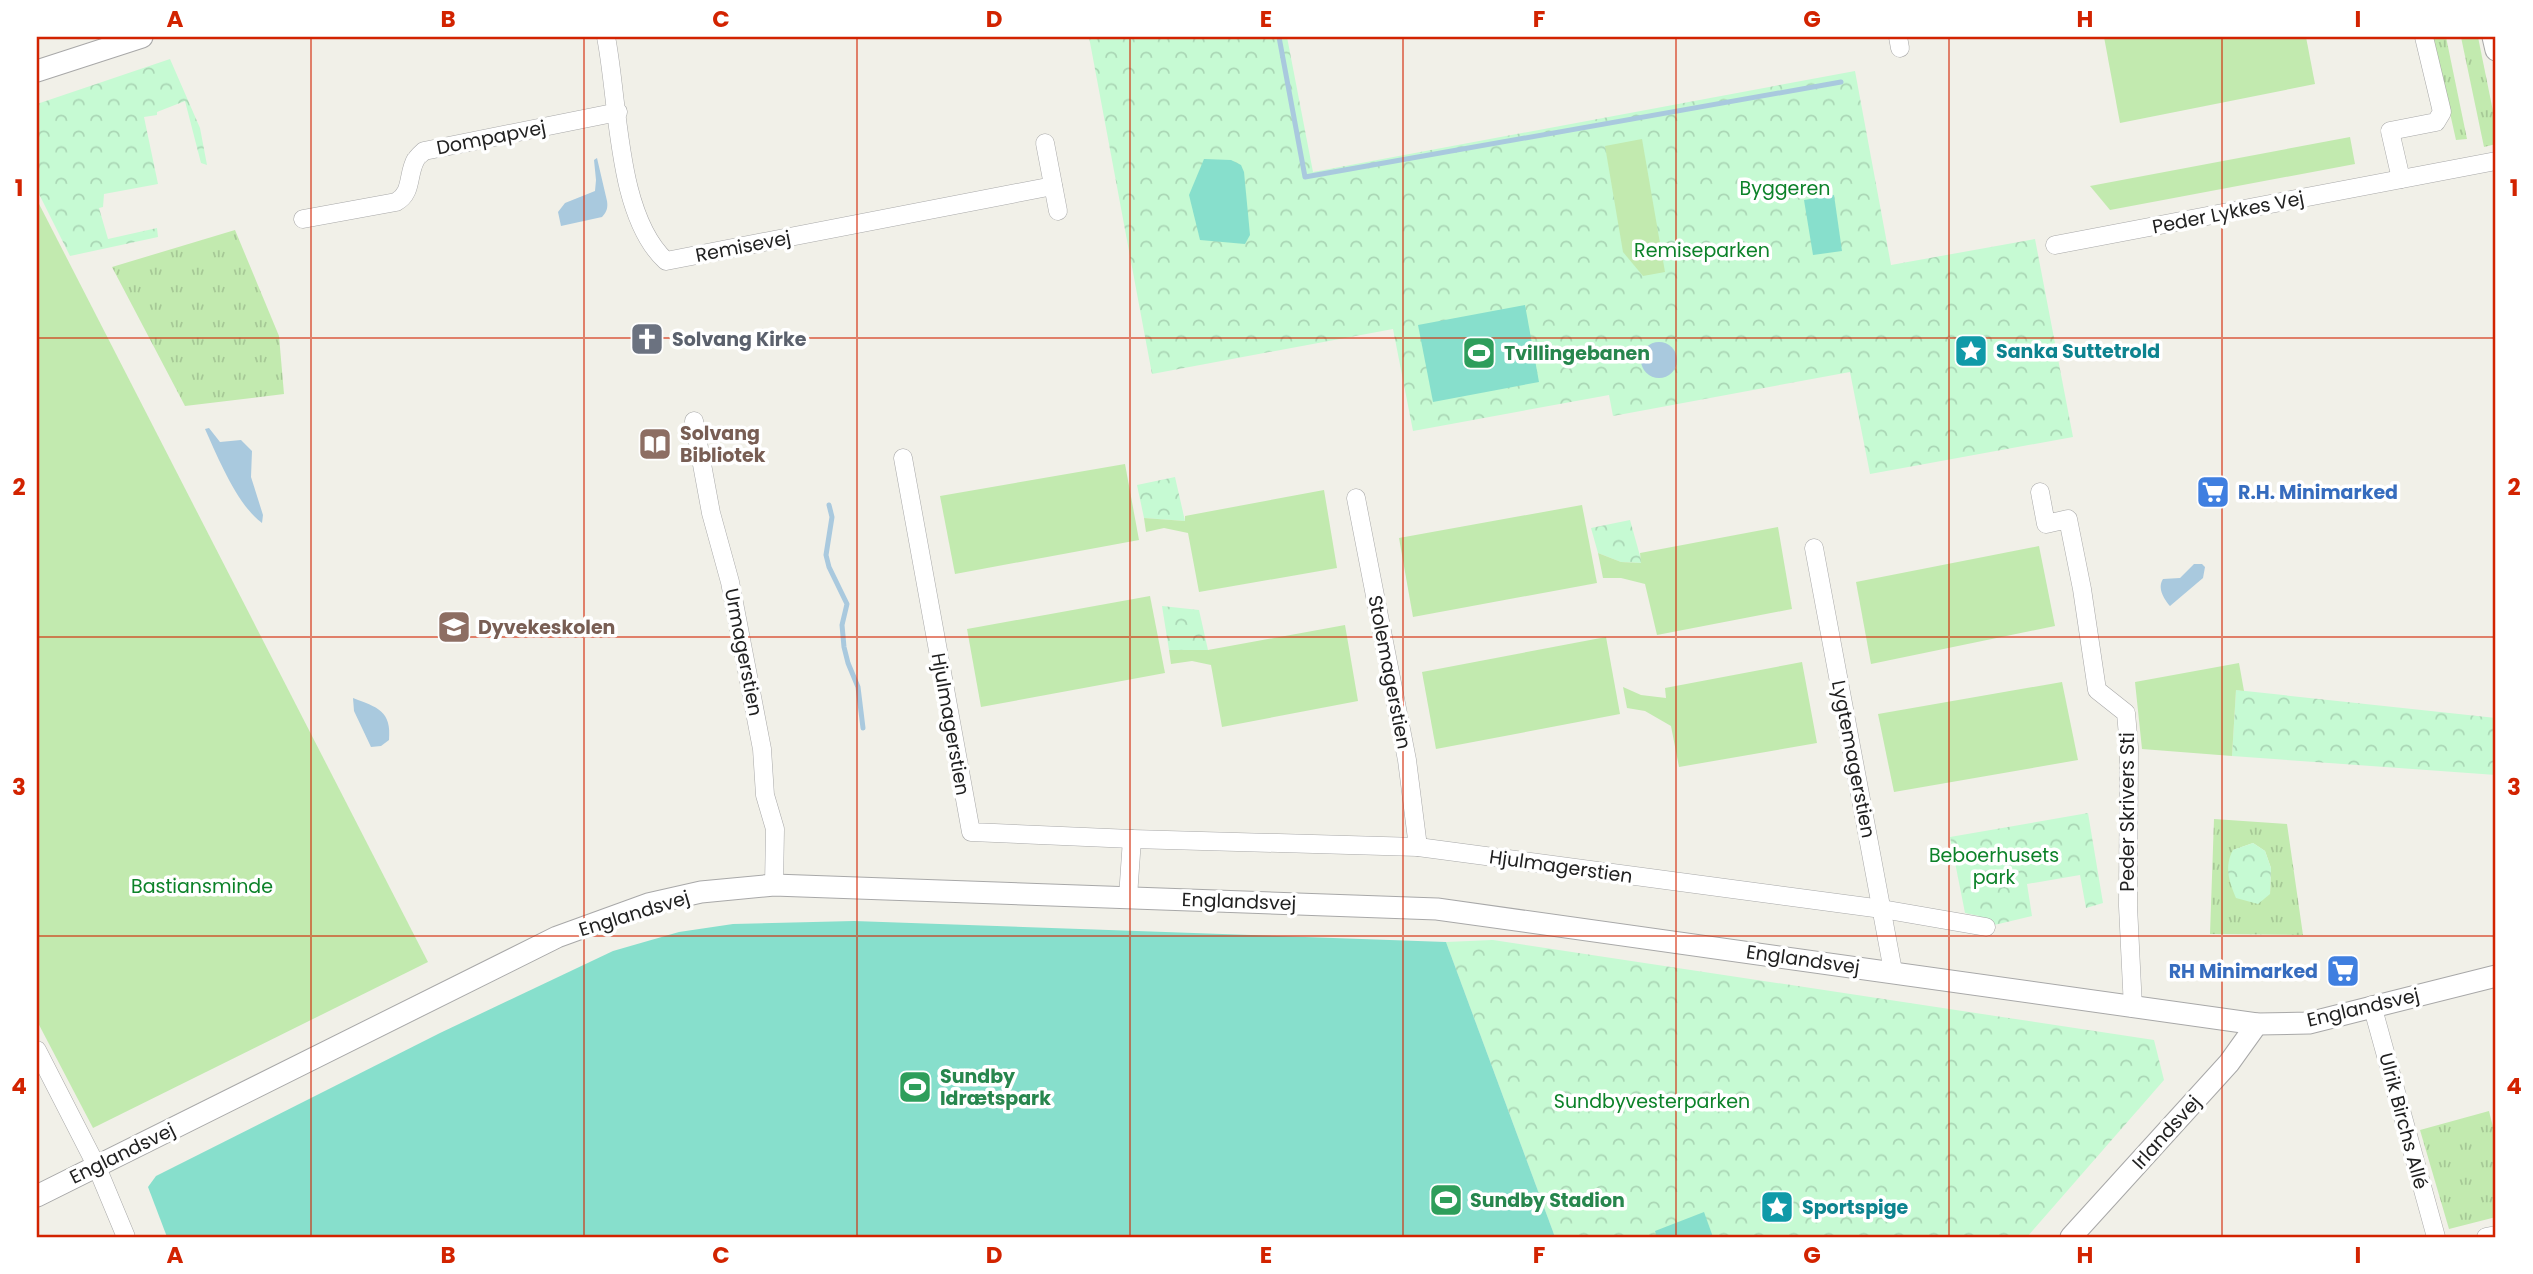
<svg xmlns="http://www.w3.org/2000/svg" width="2533" height="1274" viewBox="0 0 2533 1274" font-family="Poppins,sans-serif">
	<defs>
		<pattern id="grass-tufts" width="24" height="20" patternUnits="userSpaceOnUse" patternTransform="scale(1.75)"><rect width="24" height="20" fill="#c2eaaf"/><path d="M3 7l-1-3M5 7V3M7 7l1-3M15 17l-1-3M17 17v-4M19 17l1-3" fill="none" stroke="#a6c896"/></pattern>
		<pattern id="park-crowns" width="20" height="18" patternUnits="userSpaceOnUse" patternTransform="scale(1.75)"><rect width="20" height="18" fill="#c6fad3"/><path d="M2 6a3 3 0 1 1 6 0M12 15a3 3 0 1 1 6 0" fill="none" stroke="#aad6b5"/></pattern>
	</defs>
	<rect width="100%" height="100%" fill="#f1f0e8"/>
	<g fill="url(#grass-tufts)" fill-rule="evenodd">
		<path d="M 2433,37 L 2446,37 L 2467,139 L 2456,140 Z"/>
		<path d="M 2461,37 L 2478,37 L 2496,126 L 2496,144 L 2484,147 Z"/>
		<path d="M 235,230 L 279,336 L 284,394 L 185,406 L 112,267 Z"/>
		<path d="M 2214,819 L 2287,824 L 2303,935 L 2210,934 ZM 2253,843 L 2265,851 L 2271,868 L 2270,894 L 2233,850 Z"/>
		<path d="M 2489,1111 L 2496,1139 L 2496,1217 L 2449,1229 L 2420,1130 Z"/>
	</g>
	<g fill="url(#park-crowns)">
		<path d="M 1089,37 L 1287,37 L 1313,172 L 1855,71 L 1891,265 L 2035,239 L 2073,437 L 1870,474 L 1850,372 L 1613,416 L 1609,395 L 1413,431 L 1393,329 L 1152,374 Z"/>
		<path d="M 170,59 L 200,128 L 207,165 L 201,163 L 185,101 L 157,112 L 157,115 L 144,117 L 158,184 L 104,194 L 103,207 L 99,208 L 108,239 L 157,228 L 158,237 L 70,256 L 37,190 L 37,104 Z"/>
		<path d="M 1175,477 L 1185,521 L 1144,518 L 1137,485 Z"/>
		<path d="M 1630,520 L 1642,563 L 1621,562 L 1598,553 L 1591,528 Z"/>
		<path d="M 1162,606 L 1199,610 L 1208,650 L 1169,650 Z"/>
		<path d="M 2236,690 L 2496,718 L 2496,775 L 2232,756 Z"/>
		<path d="M 2088,813 L 2103,903 L 2086,908 L 2080,875 L 2027,884 L 2032,916 L 1986,927 L 1979,916 L 1965,913 L 1950,837 Z"/>
		<path d="M 2253,843 L 2265,851 L 2271,868 L 2270,894 L 2258,904 L 2236,898 C 2229,882 2224,866 2233,850 Z"/>
		<path d="M 1493,940 L 2154,1040 L 2164,1080 L 2027,1237 L 1555,1237 L 1446,942 Z"/>
	</g>
	<g fill="#c2eaaf">
		<path d="M 2104,37 L 2306,37 L 2315,84 L 2120,123 Z"/>
		<path d="M 2350,137 L 2355,164 L 2110,210 L 2090,186 Z"/>
		<path d="M 1642,139 L 1665,272 L 1643,276 L 1623,252 L 1605,146 Z"/>
		<path d="M 37,200 L 428,962 L 93,1128 L 37,1021 Z"/>
		<path d="M 1125,464 L 1139,540 L 955,574 L 940,496 Z"/>
		<path d="M 1324,490 L 1337,568 L 1199,592 L 1188,533 L 1164,528 L 1146,532 L 1144,518 L 1185,521 L 1185,516 Z"/>
		<path d="M 1582,505 L 1597,583 L 1413,617 L 1399,538 Z"/>
		<path d="M 1778,527 L 1792,609 L 1657,635 L 1645,584 L 1621,578 L 1603,578 L 1598,553 L 1621,562 L 1641,563 L 1640,553 Z"/>
		<path d="M 2039,546 L 2055,626 L 1871,664 L 1856,582 Z"/>
		<path d="M 1150,596 L 1165,673 L 981,707 L 967,629 Z"/>
		<path d="M 1345,625 L 1358,701 L 1222,727 L 1211,665 L 1192,661 L 1171,664 L 1169,650 L 1208,650 Z"/>
		<path d="M 1606,637 L 1620,714 L 1436,749 L 1422,672 Z"/>
		<path d="M 1802,662 L 1817,743 L 1679,767 L 1671,726 L 1645,711 L 1627,708 L 1623,687 L 1641,695 L 1666,698 L 1665,688 Z"/>
		<path d="M 2239,663 L 2244,691 L 2236,690 L 2232,756 L 2142,749 L 2135,682 Z"/>
		<path d="M 2062,682 L 2078,760 L 1894,792 L 1878,714 Z"/>
	</g>
	<g fill="#87dfcc">
		<path d="M 1204,159 L 1231,160 L 1241,165 L 1244,172 L 1250,235 L 1245,244 L 1200,240 L 1189,195 Z"/>
		<path d="M 1834,195 L 1842,251 L 1813,255 L 1804,200 Z"/>
		<path d="M 1525,305 L 1539,382 L 1433,402 L 1418,325 Z"/>
		<path d="M 854,921 L 1446,942 L 1555,1237 L 167,1237 L 148,1187 L 156,1176 L 440,1033 L 613,951 L 679,932 L 733,924 Z"/>
		<path d="M 1704,1212 L 1713,1237 L 1657,1237 L 1655,1231 Z"/>
	</g>
	<g fill="#a9c9de">
		<path d="M 597,158 L 607,201 C 608,207 607,212 602,217 L 561,226 L 558,212 L 565,203 L 595,191 L 596,180 L 594,160 Z"/>
		<circle cx="1659" cy="360" r="18"/>
		<path d="M 209,428 L 220,442 L 241,440 L 252,451 L 251,477 L 263,515 L 262,523 C 238,506 218,458 205,429 Z"/>
		<path d="M 2194,564 L 2202,564 L 2205,567 L 2203,578 L 2170,606 C 2164,599 2157,588 2163,579 L 2180,578 Z"/>
		<path d="M 353,698 C 377,707 392,711 389,740 L 381,746 L 371,747 L 354,711 Z"/>
	</g>
	<g fill="none" stroke-linecap="round" stroke-linejoin="round">
		<g stroke="#a9c9de" stroke-width="5">
			<path d="M 1279,37 L 1305,177 L 1841,82"/>
			<path d="M 829,505 L 832,517 L 826,555 L 829,567 L 847,604 L 842,625 L 844,647 L 848,663 L 858,687 L 863,728"/>
		</g>
		<defs>
			<g id="minor">
				<path d="M 606,37 C 619,102 616,215 666,261 L 1053,186"/>
				<path d="M 1898,37 L 1900,48"/>
				<path d="M 1045,143 L 1058,211"/>
				<path d="M 2401,179 L 2390,131 L 2436,122 L 2442,112 L 2424,37"/>
				<path d="M 303,219 L 396,202 C 413,193 407,174 416,159 C 416,158 424,151 424,151 L 618,112"/>
				<path d="M 2055,245 L 2496,161"/>
				<path d="M 694,421 L 711,513 L 730,582 L 762,749 L 765,795 L 775,829 L 774,885"/>
				<path d="M 903,458 L 971,832 L 1132,839 L 1418,847 L 1882,909 L 1986,927"/>
				<path d="M 2040,492 L 2046,524 L 2068,519 L 2082,589 L 2097,690 L 2126,713 L 2129,747 L 2128,906 L 2133,1008"/>
				<path d="M 1356,498 L 1407,760 L 1418,847"/>
				<path d="M 1814,548 L 1893,971"/>
				<path d="M 1128,897 L 1132,839"/>
				<path d="M 2372,1005 L 2436,1237"/>
				<path d="M 37,1050 L 96,1165 L 126,1237"/>
				<path d="M 2486,1237 L 2496,1235"/>
			</g>
			<g id="tertiary">
				<path d="M 2493,37 L 2496,50"/>
				<path d="M 37,71 L 142,37"/>
				<path d="M 37,1196 L 557,937 L 648,904 L 701,892 L 774,885 L 1437,909 L 2257,1024 L 2309,1023 L 2496,976"/>
				<path d="M 2071,1237 L 2229,1063 L 2257,1024"/>
			</g>
		</defs>
		<use href="#minor" stroke="#a8a8a8" stroke-width="19"/>
		<use href="#tertiary" stroke="#a8a8a8" stroke-width="23"/>
		<use href="#minor" stroke="#fff" stroke-width="18"/>
		<use href="#tertiary" stroke="#fff" stroke-width="21"/>
	</g>
	<path fill="none" stroke="#d22300" stroke-width="2" stroke-opacity="0.55" d="M 311,37 L 311,1237M 584,37 L 584,1237M 857,37 L 857,1237M 1130,37 L 1130,1237M 1403,37 L 1403,1237M 1676,37 L 1676,1237M 1949,37 L 1949,1237M 2222,37 L 2222,1237M 37,338 L 2496,338M 37,637 L 2496,637M 37,936 L 2496,936"/>
	<defs>
		<symbol id="church-square" viewBox="-11 -11 22 22"><rect x="-9" y="-9" width="18" height="18" rx="4" fill="#6b7280" stroke="#fff"/><path d="M-1.2-6h2.4v3.5h3.3v2.4h-3.3V6h-2.4V-.1h-3.3v-2.4h3.3Z" fill="#fff"/></symbol>
		<symbol id="sight-square" viewBox="-11 -11 22 22"><rect x="-9" y="-9" width="18" height="18" rx="4" fill="#0f9aa8" stroke="#fff"/><path d="M0-6L1.8-2.2L6-1.7L2.9 1.2L3.7 5.4L0 3.3L-3.7 5.4L-2.9 1.2L-6-1.7L-1.8-2.2Z" fill="#fff"/></symbol>
		<symbol id="stadium-square" viewBox="-11 -11 22 22"><rect x="-9" y="-9" width="18" height="18" rx="4" fill="#2e9e5b" stroke="#fff"/><path d="M0-5a6.5 5 0 1 0 0 10a6.5 5 0 1 0 0-10ZM-3.5-1.8h7v3.6h-7Z" fill="#fff"/></symbol>
		<symbol id="library-square" viewBox="-11 -11 22 22"><rect x="-9" y="-9" width="18" height="18" rx="4" fill="#8d6e63" stroke="#fff"/><path d="M-6-4Q-3-5.5-.7-3.5V5Q-3 3-6 4ZM6-4Q3-5.5 .7-3.5V5Q3 3 6 4Z" fill="#fff"/></symbol>
		<symbol id="supermarket-square" viewBox="-11 -11 22 22"><rect x="-9" y="-9" width="18" height="18" rx="4" fill="#3f7fe0" stroke="#fff"/><path d="M-6-5.5h2.5l.6 2H6L4.5 2H-2.5L-4.4-4H-6ZM-1.5 3.2a1.3 1.3 0 1 0 .1 0ZM3 3.2a1.3 1.3 0 1 0 .1 0Z" fill="#fff"/></symbol>
		<symbol id="school-square" viewBox="-11 -11 22 22"><rect x="-9" y="-9" width="18" height="18" rx="4" fill="#8d6e63" stroke="#fff"/><path d="M0-5L7-2L0 1L-7-2ZM-4 1L0 2.5L4 1V4Q0 6-4 4Z" fill="#fff"/></symbol>
	</defs>
	<g fill-rule="evenodd">
		<use href="#church-square" x="628" y="320" width="38" height="38"/>
		<use href="#sight-square" x="1952" y="332" width="38" height="38"/>
		<use href="#stadium-square" x="1460" y="334" width="38" height="38"/>
		<use href="#library-square" x="636" y="425" width="38" height="38"/>
		<use href="#supermarket-square" x="2194" y="473" width="38" height="38"/>
		<use href="#school-square" x="435" y="608" width="38" height="38"/>
		<use href="#supermarket-square" x="2324" y="952" width="38" height="38"/>
		<use href="#stadium-square" x="896" y="1068" width="38" height="38"/>
		<use href="#stadium-square" x="1427" y="1181" width="38" height="38"/>
		<use href="#sight-square" x="1758" y="1188" width="38" height="38"/>
	</g>
	<g text-anchor="middle" stroke-width="7" stroke-linejoin="round" paint-order="stroke">
		<g font-size="19" fill="#212121" stroke="#fff">
			<text transform="translate(491 137) rotate(-11)" y="7">Dompapvej</text>
			<text transform="translate(2228 212) rotate(-11)" y="7">Peder Lykkes Vej</text>
			<text transform="translate(743 246) rotate(-11)" y="7">Remisevej</text>
			<text transform="translate(744 652) rotate(79)" y="7">Urmagerstien</text>
			<text transform="translate(1390 672) rotate(79)" y="7">Stolemagerstien</text>
			<text transform="translate(951 724) rotate(80)" y="7">Hjulmagerstien</text>
			<text transform="translate(1854 759) rotate(79)" y="7">Lygtemagerstien</text>
			<text transform="translate(2127 812) rotate(-90)" y="7">Peder Skrivers Sti</text>
			<text transform="translate(1561 866) rotate(8)" y="7">Hjulmagerstien</text>
			<text transform="translate(1239 901) rotate(2)" y="7">Englandsvej</text>
			<text transform="translate(634 913) rotate(-17)" y="7">Englandsvej</text>
			<text transform="translate(1803 959) rotate(8)" y="7">Englandsvej</text>
			<text transform="translate(2363 1007) rotate(-13)" y="7">Englandsvej</text>
			<text transform="translate(2404 1121) rotate(75)" y="7">Ulrik Birchs Allé</text>
			<text transform="translate(2166 1132) rotate(-48)" y="7">Irlandsvej</text>
			<text transform="translate(122 1153) rotate(-26)" y="7">Englandsvej</text>
		</g>
		<g font-size="19" fill="#0c8229" stroke="#fff">
			<text x="1785" y="195">Byggeren</text>
			<text x="1702" y="257">Remiseparken</text>
			<text x="1994" y="862">Beboerhusets<tspan x="1994" dy="22">park</tspan></text>
			<text x="202" y="893">Bastiansminde</text>
			<text x="1652" y="1108">Sundbyvesterparken</text>
		</g>
		<g font-size="19" font-weight="bold" fill="#5b616d" stroke="#fff" text-anchor="start">
			<text x="672" y="346">Solvang Kirke</text>
		</g>
		<g font-size="19" font-weight="bold" fill="#0d838f" stroke="#fff" text-anchor="start">
			<text x="1996" y="358">Sanka Suttetrold</text>
			<text x="1802" y="1214">Sportspige</text>
		</g>
		<g font-size="19" font-weight="bold" fill="#27864d" stroke="#fff" text-anchor="start">
			<text x="1504" y="360">Tvillingebanen</text>
			<text x="940" y="1083">Sundby<tspan x="940" dy="22">Idrætspark</tspan></text>
			<text x="1470" y="1207">Sundby Stadion</text>
		</g>
		<g font-size="19" font-weight="bold" fill="#785e54" stroke="#fff" text-anchor="start">
			<text x="680" y="440">Solvang<tspan x="680" dy="22">Bibliotek</tspan></text>
			<text x="478" y="634">Dyvekeskolen</text>
		</g>
		<g font-size="19" font-weight="bold" fill="#366cbe" stroke="#fff" text-anchor="start">
			<text x="2238" y="499">R.H. Minimarked</text>
			<text x="2318" y="978" text-anchor="end">RH Minimarked</text>
		</g>
	</g>
	<rect width="2533" height="1274" fill="none" stroke="#ffffff" stroke-width="77"/>
	<rect x="38" y="38" width="2456" height="1198" fill="none" stroke="#d22300" stroke-width="2.5"/>
	<g font-size="23" text-anchor="middle" font-weight="bold" fill="#d22300">
		<text x="175" y="27">A</text>
		<text x="448" y="27">B</text>
		<text x="721" y="27">C</text>
		<text x="994" y="27">D</text>
		<text x="1266" y="27">E</text>
		<text x="1539" y="27">F</text>
		<text x="1812" y="27">G</text>
		<text x="2085" y="27">H</text>
		<text x="2358" y="27">I</text>
		<text x="19" y="196">1</text>
		<text x="2514" y="196">1</text>
		<text x="19" y="495">2</text>
		<text x="2514" y="495">2</text>
		<text x="19" y="795">3</text>
		<text x="2514" y="795">3</text>
		<text x="19" y="1094">4</text>
		<text x="2514" y="1094">4</text>
		<text x="175" y="1263">A</text>
		<text x="448" y="1263">B</text>
		<text x="721" y="1263">C</text>
		<text x="994" y="1263">D</text>
		<text x="1266" y="1263">E</text>
		<text x="1539" y="1263">F</text>
		<text x="1812" y="1263">G</text>
		<text x="2085" y="1263">H</text>
		<text x="2358" y="1263">I</text>
	</g>
</svg>
